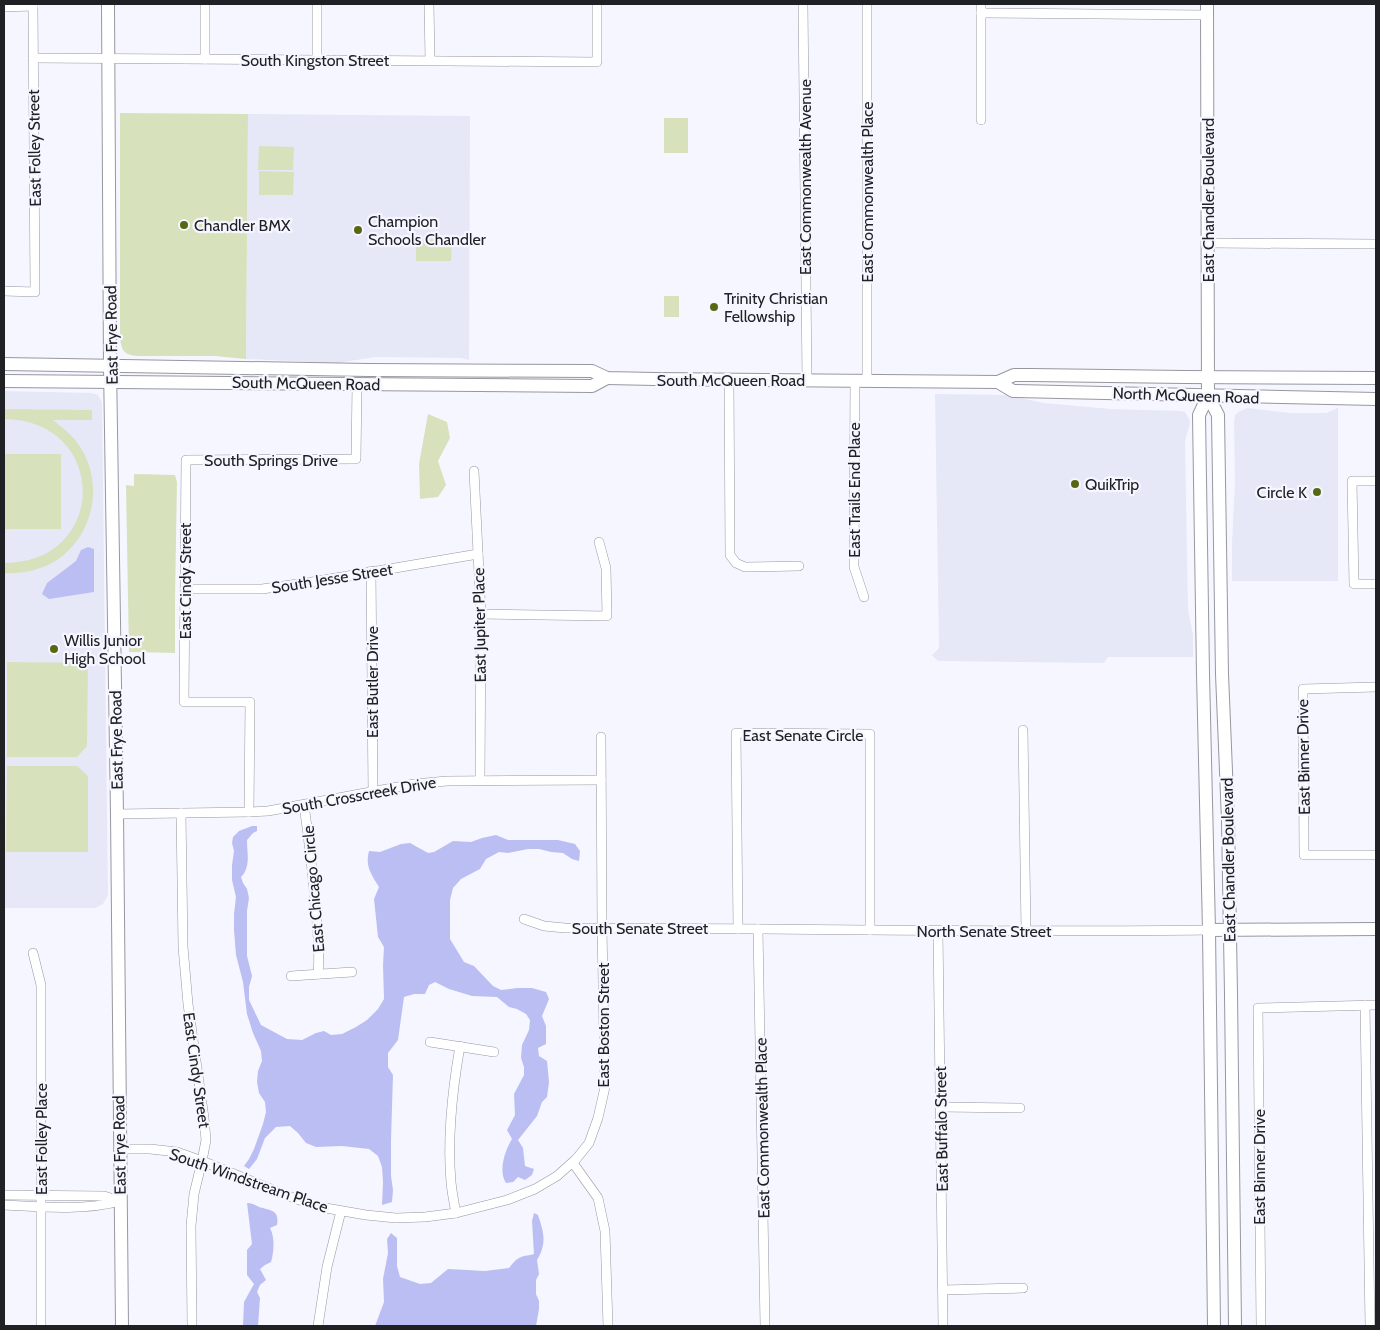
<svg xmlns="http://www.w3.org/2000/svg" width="1380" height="1330" viewBox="0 0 1380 1330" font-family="Cabin,sans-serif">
	<rect width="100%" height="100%" fill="#f5f6ff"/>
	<g fill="#e6e8f8">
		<path d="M 248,114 L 470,116 L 469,360 L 461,358 L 375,357 L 338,363 L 246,359 Z"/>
		<path d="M 4,391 L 91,393 L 98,395 L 102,403 L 108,895 L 103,904 L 95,908 L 4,908 Z"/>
		<path d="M 935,394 L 1007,395 L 1044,403 L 1111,409 L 1181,411 L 1185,412 L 1189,419 L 1190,423 L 1185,441 L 1188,610 L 1193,635 L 1193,657 L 1108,657 L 1104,663 L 938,661 L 932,655 L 939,648 Z"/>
		<path d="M 1247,408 L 1290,413 L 1326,413 L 1338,408 L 1338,581 L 1232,581 L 1232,543 L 1235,483 L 1234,422 L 1235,415 L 1238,412 Z"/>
	</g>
	<g fill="#d7e2bc">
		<path d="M 120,113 L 248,114 L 246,359 L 214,356 L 138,356 C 124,355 121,351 120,336 Z"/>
		<rect x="664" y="118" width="24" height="35"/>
		<path d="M 259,146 L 294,147 L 293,170 L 258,170 Z"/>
		<path d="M 259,171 L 294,172 L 293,195 L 259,195 Z"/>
		<path d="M 416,239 L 452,240 L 451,261 L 416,261 Z"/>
		<rect x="664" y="296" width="15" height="21"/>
		<path d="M 4,409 L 92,410 L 92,420 L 53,420 C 64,429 75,437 82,450 C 105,489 91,541 52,563 C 37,571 20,574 4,573 L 4,563 C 109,563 109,420 4,419 Z"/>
		<path d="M 428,414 L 447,422 L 450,438 L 438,461 L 446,485 L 438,497 L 420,499 L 419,464 Z"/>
		<rect x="4" y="454" width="57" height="75"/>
		<path d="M 134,474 L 175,475 L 177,482 L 175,599 L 175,653 L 129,652 L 126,485 L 134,486 Z"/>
		<path d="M 7,662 L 88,663 L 87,746 L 77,757 L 7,757 Z"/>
		<path d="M 7,766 L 77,766 L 88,776 L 88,852 L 6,852 Z"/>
	</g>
	<g fill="#bbbef2">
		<path d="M 88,547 L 94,549 L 94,592 L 49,599 L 42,594 L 47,583 L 76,561 L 81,550 Z"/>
		<path d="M 252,826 L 257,826 L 257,831 L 253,833 L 247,840 C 247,853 251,867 241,877 L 243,883 L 247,889 L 249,898 L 247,911 L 247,956 L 252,976 L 249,987 L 249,1000 L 261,1025 L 287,1039 L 302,1040 L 316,1033 L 324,1031 L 331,1035 L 342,1034 L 356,1027 L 367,1020 L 378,1009 L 384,999 L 383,965 L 384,947 L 378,937 L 374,899 L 379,887 C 371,874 365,866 369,851 L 380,852 L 401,844 L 410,843 L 428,853 L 434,852 L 453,841 L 471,842 L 482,838 L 496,835 L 508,840 L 558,840 L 575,844 L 580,851 L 579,861 L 572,859 L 563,853 L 551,852 L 539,849 L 528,849 L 508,853 L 499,852 L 486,859 L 480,869 L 461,879 L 453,888 L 450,900 L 450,939 L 464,962 L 474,966 L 493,986 L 501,990 L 517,988 L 532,988 L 546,992 L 549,999 L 542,1016 L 546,1026 L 546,1044 L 538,1048 L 539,1056 L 547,1061 L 549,1082 L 547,1097 L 542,1102 L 537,1116 L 518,1140 L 523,1148 L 525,1166 L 534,1169 L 532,1175 L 525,1180 L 518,1177 L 513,1182 L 506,1183 C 498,1171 505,1150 512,1139 L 507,1130 L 515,1115 L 514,1094 L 524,1075 L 524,1067 L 521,1058 L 522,1045 L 529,1030 L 530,1020 L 526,1014 L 517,1009 L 509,1007 L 497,997 L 472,996 L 449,989 L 435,982 L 429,985 L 425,994 L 414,994 L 404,997 L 398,1040 L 388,1053 L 388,1067 L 393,1075 L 391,1140 L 391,1176 L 393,1190 L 392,1202 L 382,1205 L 383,1182 L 382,1167 L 378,1156 L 369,1149 L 342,1146 L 316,1147 L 306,1143 L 298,1133 L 290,1126 L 276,1127 L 265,1138 L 257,1159 L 249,1169 L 244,1166 L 249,1159 L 254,1149 L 263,1124 L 266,1112 L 265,1102 L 259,1093 L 257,1082 L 258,1071 L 262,1061 L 261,1051 L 253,1033 L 247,1014 L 243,982 L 236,955 L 234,930 L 234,914 L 236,897 L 232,880 L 232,865 L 234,851 L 232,843 L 233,837 L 239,831 Z"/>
		<path d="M 247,1203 C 254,1203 257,1207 263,1208 C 274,1211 279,1212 277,1225 L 270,1228 C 275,1237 274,1252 271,1262 L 265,1265 L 260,1269 L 266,1280 L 260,1285 L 257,1292 L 260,1298 L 258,1326 L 243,1326 L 244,1302 L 254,1284 L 247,1275 L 247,1250 L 252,1244 Z"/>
		<path d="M 534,1213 L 538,1215 C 544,1233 547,1243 537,1260 L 539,1274 L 536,1280 L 536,1294 L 539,1301 L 539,1309 L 536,1326 L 375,1326 L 384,1302 L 383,1279 L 388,1253 L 387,1239 L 391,1233 L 397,1238 L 397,1266 L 400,1277 L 420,1284 L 431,1283 L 448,1269 L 485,1271 L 509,1268 C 512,1264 516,1259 521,1257 C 525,1255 529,1256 534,1254 L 532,1221 Z"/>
	</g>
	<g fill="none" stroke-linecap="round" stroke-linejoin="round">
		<defs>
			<g id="street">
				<path d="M 205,4 L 205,59"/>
				<path d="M 317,4 L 317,60"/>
				<path d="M 429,4 L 430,60"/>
				<path d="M 803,4 L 807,380"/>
				<path d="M 867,4 L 867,381"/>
				<path d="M 981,4 L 981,120"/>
				<path d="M 4,7 L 33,6"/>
				<path d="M 981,13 L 1207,15"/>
				<path d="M 33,58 L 597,62 L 597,4"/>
				<path d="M 1208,243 L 1376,244"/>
				<path d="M 4,291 L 35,292 L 33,4"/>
				<path d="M 729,380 L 730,555 L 736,563 L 745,567 L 799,566"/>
				<path d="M 855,380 L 854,567 L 864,597"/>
				<path d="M 474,471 L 481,614 L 480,780"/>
				<path d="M 1376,481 L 1352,481 L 1354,584 L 1376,584"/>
				<path d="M 371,571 L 373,792"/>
				<path d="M 185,589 L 262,589 L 312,582 L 478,554"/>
				<path d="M 481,614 L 607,616 L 606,568 L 599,542"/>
				<path d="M 1376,687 L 1303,689 L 1304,855 L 1376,855"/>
				<path d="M 1023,730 L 1026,931"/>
				<path d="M 601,737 L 602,928 L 605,1087 L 598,1118 L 589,1143 L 573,1163 L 598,1198 L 605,1231 L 608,1326"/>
				<path d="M 304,805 C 309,840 313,876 316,912 C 318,933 320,954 318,974"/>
				<path d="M 249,812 L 250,702 L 184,702 L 186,460 L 356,459 L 357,384"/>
				<path d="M 181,813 L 183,947 L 188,1004 L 204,1118 L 206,1140 L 202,1161 L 194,1194 L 191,1226 L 192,1326"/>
				<path d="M 117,814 L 249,812 L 268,811 L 414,784 L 447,781 L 601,780"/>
				<path d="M 524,919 L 544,926 L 565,928 C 780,928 994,933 1209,930"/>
				<path d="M 738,929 L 736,733 L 870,734 L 870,930"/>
				<path d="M 758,929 L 765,1326"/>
				<path d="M 938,931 L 943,1326"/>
				<path d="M 33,953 L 41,985 L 41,1326"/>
				<path d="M 291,976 L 352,972"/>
				<path d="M 1365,1005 L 1370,1326"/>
				<path d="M 430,1042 L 494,1052"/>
				<path d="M 940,1107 L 1020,1108"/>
				<path d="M 119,1149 L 150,1149 L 177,1152 L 202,1161 L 288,1196 L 320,1207 L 366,1215 L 396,1218 L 425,1217 L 456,1213 L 507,1200 L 535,1189 L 557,1176 L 575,1160"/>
				<path d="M 4,1195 L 104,1196 L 120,1201"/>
				<path d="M 4,1205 C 39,1207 86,1211 120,1201"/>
				<path d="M 456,1213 C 454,1203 452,1193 451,1182 C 447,1137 452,1092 460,1046"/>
				<path d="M 943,1290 L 1023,1288"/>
				<path d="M 318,1326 L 327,1267 L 341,1211"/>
				<path d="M 1261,1326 L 1258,1008 L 1376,1005"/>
			</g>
			<g id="secondary">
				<path d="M 108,4 L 110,366 L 117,814 L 122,1326"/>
				<path d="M 1207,4 L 1208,396 L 1199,415 L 1203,674 L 1209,930 L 1214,1326"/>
				<path d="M 4,364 L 368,370 L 592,371 L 607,378 L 655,379 L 998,382 L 1014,375 L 1032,375 L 1185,377 L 1376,378"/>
				<path d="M 4,381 L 592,386 L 607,378"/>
				<path d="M 998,382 L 1013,391 L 1376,399"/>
				<path d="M 1208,396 L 1218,415 L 1222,674 L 1228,820 L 1231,994 L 1235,1326"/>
				<path d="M 1209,930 L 1376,929"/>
			</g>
		</defs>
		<use href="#street" stroke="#97979f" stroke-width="10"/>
		<use href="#secondary" stroke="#97979f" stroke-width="14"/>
		<use href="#street" stroke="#fff" stroke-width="9"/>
		<use href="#secondary" stroke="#fff" stroke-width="12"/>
	</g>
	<g fill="#566813" stroke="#f5f6ff" stroke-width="2">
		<circle cx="184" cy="225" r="5"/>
		<circle cx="358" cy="230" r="5"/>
		<circle cx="714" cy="307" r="5"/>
		<circle cx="1075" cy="484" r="5"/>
		<circle cx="1317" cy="492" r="5"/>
		<circle cx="54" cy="649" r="5"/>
	</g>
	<g text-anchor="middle" stroke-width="4.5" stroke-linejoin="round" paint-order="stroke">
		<g font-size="16" fill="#202124" stroke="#f5f6ff">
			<text x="315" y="66">South Kingston Street</text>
			<text transform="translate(34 148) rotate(-91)" y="6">East Folley Street</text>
			<text transform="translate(805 177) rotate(-90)" y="6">East Commonwealth Avenue</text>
			<text transform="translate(867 192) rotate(-90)" y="6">East Commonwealth Place</text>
			<text transform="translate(1208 200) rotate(-90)" y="6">East Chandler Boulevard</text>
			<text transform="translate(111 335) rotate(-91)" y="6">East Frye Road</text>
			<text x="731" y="386">South McQueen Road</text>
			<text transform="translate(306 383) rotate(1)" y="6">South McQueen Road</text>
			<text transform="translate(1186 395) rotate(2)" y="6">North McQueen Road</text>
			<text x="271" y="466">South Springs Drive</text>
			<text transform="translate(854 490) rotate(-90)" y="6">East Trails End Place</text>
			<text transform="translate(332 578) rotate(-9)" y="6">South Jesse Street</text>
			<text transform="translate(185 581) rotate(-90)" y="6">East Cindy Street</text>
			<text transform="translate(479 625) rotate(-91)" y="6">East Jupiter Place</text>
			<text transform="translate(372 682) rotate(-90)" y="6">East Butler Drive</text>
			<text x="803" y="741">East Senate Circle</text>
			<text transform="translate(116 740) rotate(-91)" y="6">East Frye Road</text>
			<text transform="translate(1303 757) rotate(-91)" y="6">East Binner Drive</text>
			<text transform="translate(359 795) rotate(-10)" y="6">South Crosscreek Drive</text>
			<text transform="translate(1228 860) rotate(-91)" y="6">East Chandler Boulevard</text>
			<text transform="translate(313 889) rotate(-95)" y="6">East Chicago Circle</text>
			<text x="640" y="934">South Senate Street</text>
			<text x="984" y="937">North Senate Street</text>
			<text transform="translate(603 1025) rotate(-90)" y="6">East Boston Street</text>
			<text transform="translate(197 1070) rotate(82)" y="6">East Cindy Street</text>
			<text transform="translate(762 1128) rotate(-91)" y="6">East Commonwealth Place</text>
			<text transform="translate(941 1129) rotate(-91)" y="6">East Buffalo Street</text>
			<text transform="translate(41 1139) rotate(-90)" y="6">East Folley Place</text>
			<text transform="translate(119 1145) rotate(-91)" y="6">East Frye Road</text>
			<text transform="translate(1259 1167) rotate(-90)" y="6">East Binner Drive</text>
			<text transform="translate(249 1180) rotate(19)" y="6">South Windstream Place</text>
		</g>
		<g font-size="16" fill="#202124" stroke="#f5f6ff" text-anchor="start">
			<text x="368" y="227">Champion<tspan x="368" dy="18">Schools Chandler</tspan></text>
			<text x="194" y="231">Chandler BMX</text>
			<text x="724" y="304">Trinity Christian<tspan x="724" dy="18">Fellowship</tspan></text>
			<text x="1085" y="490">QuikTrip</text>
			<text x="1307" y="498" text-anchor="end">Circle K</text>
			<text x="64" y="646">Willis Junior<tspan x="64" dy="18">High School</tspan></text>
		</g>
	</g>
	<rect width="1380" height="1330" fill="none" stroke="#202124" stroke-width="10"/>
</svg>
